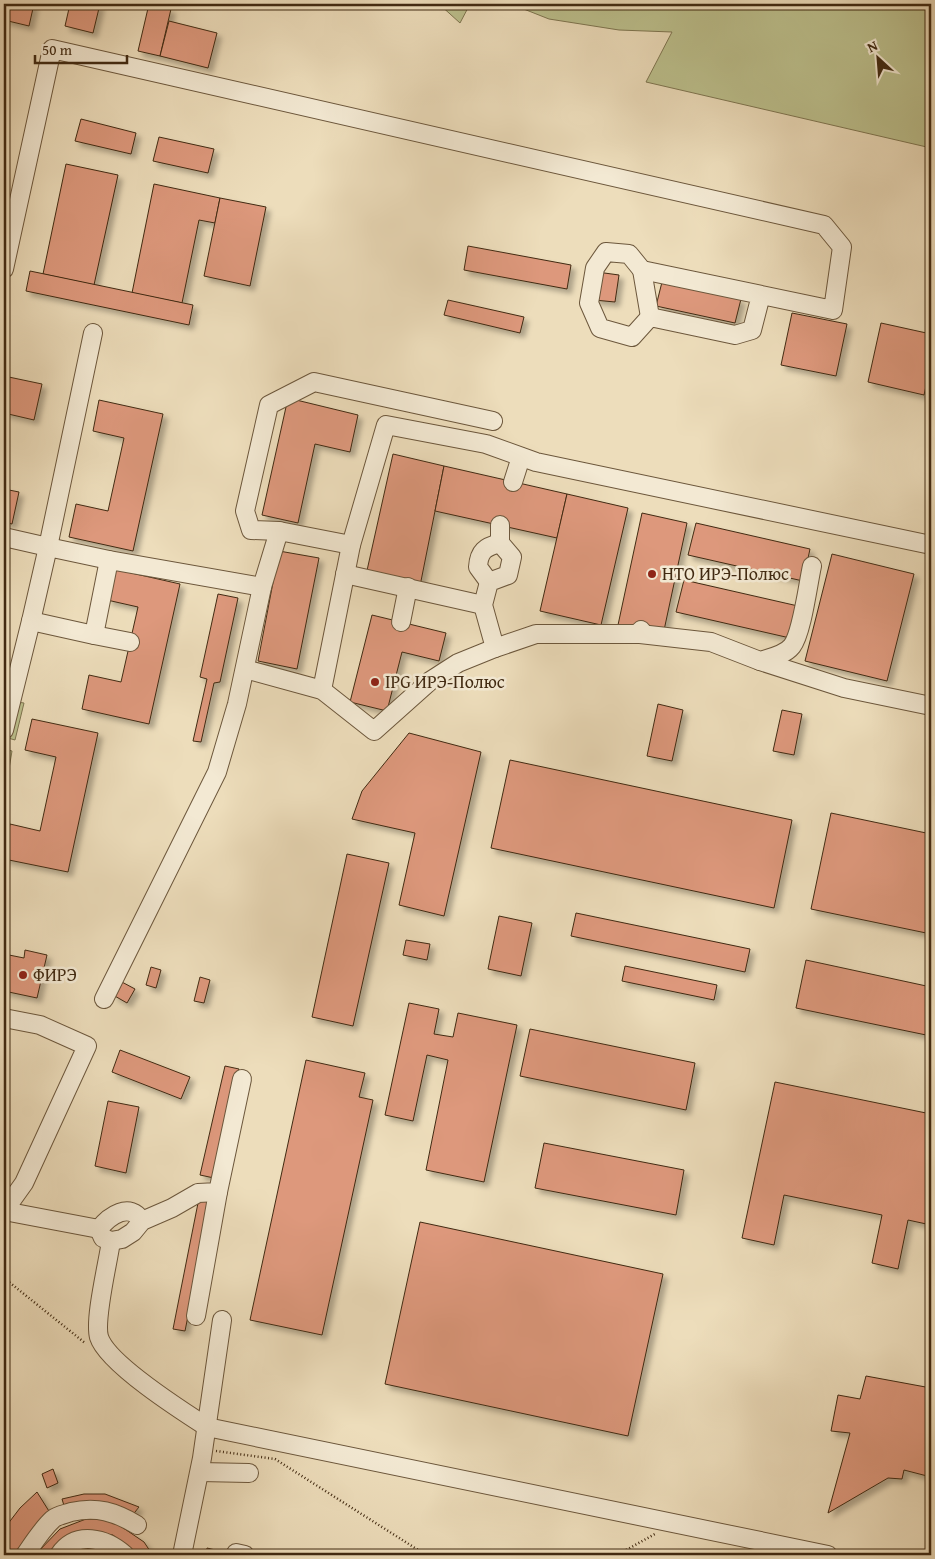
<svg xmlns="http://www.w3.org/2000/svg" width="935" height="1559" viewBox="0 0 935 1559" font-family="'Gentium Book Plus',serif">
	<defs>
		<filter id="shadow"><feDropShadow dx="4.5" dy="4.5" stdDeviation="2.5" flood-color="#0004"/></filter>
	</defs>
	<rect width="100%" height="100%" fill="#edddbb"/>
	<filter id="stains"><feTurbulence type="fractalNoise" baseFrequency=".004" numOctaves="4"/><feColorMatrix values="0 0 0 0 .2 0 0 0 0 .09 0 0 0 0 .02 0 0 0 .5 -.17"/></filter>
	<radialGradient id="worn" r=".72"><stop offset=".6" stop-color="#630" stop-opacity="0"/><stop offset="1" stop-color="#630" stop-opacity=".3"/></radialGradient>
	<g fill="#bcc08d" stroke="#7e7550">
		<path d="M 439,4 L 470,4 L 460,23 Z"/>
		<path d="M 511,4 L 931,4 L 931,148 L 646,82 L 672,32 L 619,30 L 549,19 Z"/>
		<path d="M 17,702 L 24,703 L 15,740 L 8,738 Z"/>
		<path d="M 5,749 L 12,751 L 9,769 L 4,768 Z"/>
	</g>
	<g fill="#dd987b" stroke="#412a12" filter="url(#shadow)">
		<path d="M 4,4 L 34,4 L 29,26 L 4,20 Z"/>
		<path d="M 70,4 L 100,4 L 93,33 L 65,26 Z"/>
		<path d="M 149,4 L 171,9 L 160,56 L 138,51 Z"/>
		<path d="M 169,21 L 217,33 L 208,68 L 160,56 Z"/>
		<path d="M 81,119 L 136,133 L 131,154 L 75,141 Z"/>
		<path d="M 159,137 L 214,149 L 208,173 L 153,161 Z"/>
		<path d="M 66,164 L 118,175 L 94,285 L 43,274 Z"/>
		<path d="M 154,184 L 220,198 L 215,223 L 199,220 L 182,303 L 132,293 Z"/>
		<path d="M 220,198 L 266,207 L 250,286 L 204,276 Z"/>
		<path d="M 468,246 L 571,265 L 567,289 L 464,270 Z"/>
		<path d="M 30,271 L 193,305 L 189,325 L 26,291 Z"/>
		<path d="M 597,272 L 619,275 L 615,302 L 594,300 Z"/>
		<path d="M 662,282 L 741,299 L 735,323 L 656,306 Z"/>
		<path d="M 448,300 L 524,317 L 520,333 L 444,315 Z"/>
		<path d="M 792,313 L 847,324 L 836,376 L 781,365 Z"/>
		<path d="M 881,323 L 931,334 L 931,364 L 924,395 L 868,382 Z"/>
		<path d="M 4,376 L 42,384 L 34,420 L 4,413 Z"/>
		<path d="M 288,398 L 358,415 L 350,452 L 315,444 L 298,523 L 262,515 Z"/>
		<path d="M 99,400 L 163,414 L 133,551 L 69,537 L 76,504 L 108,511 L 124,438 L 93,431 Z"/>
		<path d="M 393,454 L 444,466 L 420,586 L 366,575 Z"/>
		<path d="M 444,466 L 567,494 L 557,538 L 435,511 Z"/>
		<path d="M 4,489 L 19,492 L 12,524 L 4,522 Z"/>
		<path d="M 567,494 L 628,508 L 601,625 L 540,611 Z"/>
		<path d="M 642,513 L 687,523 L 663,635 L 618,625 Z"/>
		<path d="M 696,523 L 810,549 L 803,581 L 688,555 Z"/>
		<path d="M 279,551 L 319,558 L 297,669 L 258,661 Z"/>
		<path d="M 832,554 L 914,574 L 887,681 L 805,661 Z"/>
		<path d="M 114,569 L 180,584 L 149,724 L 82,709 L 89,675 L 121,682 L 138,607 L 107,600 Z"/>
		<path d="M 684,580 L 798,606 L 790,638 L 676,612 Z"/>
		<path d="M 218,594 L 238,598 L 220,682 L 214,683 L 201,742 L 193,741 L 207,679 L 200,677 Z"/>
		<path d="M 372,615 L 446,633 L 439,661 L 402,652 L 387,711 L 350,702 Z"/>
		<path d="M 931,630 L 931,653 L 927,652 Z"/>
		<path d="M 658,704 L 683,710 L 672,761 L 647,756 Z"/>
		<path d="M 782,710 L 802,714 L 794,755 L 773,751 Z"/>
		<path d="M 32,719 L 98,733 L 68,872 L 4,859 L 10,824 L 40,831 L 56,757 L 25,750 Z"/>
		<path d="M 409,733 L 481,752 L 444,916 L 399,905 L 415,833 L 352,819 L 362,791 Z"/>
		<path d="M 510,760 L 792,820 L 774,908 L 491,848 Z"/>
		<path d="M 831,813 L 931,834 L 931,934 L 811,909 Z"/>
		<path d="M 347,854 L 389,863 L 353,1026 L 312,1017 Z"/>
		<path d="M 576,913 L 750,949 L 745,972 L 571,936 Z"/>
		<path d="M 499,916 L 532,923 L 521,976 L 488,969 Z"/>
		<path d="M 406,940 L 430,944 L 427,960 L 403,955 Z"/>
		<path d="M 25,950 L 47,955 L 37,998 L 4,991 L 4,954 L 24,958 Z"/>
		<path d="M 806,960 L 931,987 L 931,1036 L 796,1008 Z"/>
		<path d="M 625,966 L 717,985 L 714,1000 L 622,981 Z"/>
		<path d="M 151,967 L 161,970 L 156,988 L 146,985 Z"/>
		<path d="M 200,977 L 210,980 L 204,1003 L 194,1001 Z"/>
		<path d="M 120,981 L 135,989 L 127,1003 L 113,995 Z"/>
		<path d="M 409,1003 L 439,1009 L 434,1034 L 453,1037 L 458,1013 L 517,1025 L 484,1182 L 426,1170 L 448,1060 L 427,1055 L 413,1121 L 385,1115 Z"/>
		<path d="M 530,1029 L 695,1063 L 686,1110 L 520,1076 Z"/>
		<path d="M 120,1050 L 190,1077 L 181,1099 L 112,1072 Z"/>
		<path d="M 306,1060 L 365,1073 L 359,1097 L 373,1100 L 322,1335 L 250,1320 Z"/>
		<path d="M 225,1066 L 239,1069 L 214,1178 L 200,1175 Z"/>
		<path d="M 775,1082 L 931,1114 L 931,1225 L 908,1220 L 898,1269 L 872,1263 L 882,1215 L 784,1195 L 774,1245 L 742,1238 Z"/>
		<path d="M 108,1101 L 139,1107 L 126,1173 L 95,1166 Z"/>
		<path d="M 544,1143 L 684,1170 L 676,1215 L 535,1188 Z"/>
		<path d="M 199,1198 L 211,1200 L 185,1331 L 173,1329 Z"/>
		<path d="M 420,1222 L 663,1274 L 628,1436 L 385,1384 Z"/>
		<path d="M 866,1376 L 931,1388 L 931,1477 L 904,1470 L 902,1479 L 888,1478 L 828,1513 L 850,1433 L 831,1431 L 838,1395 L 860,1399 Z"/>
		<path d="M 53,1469 L 58,1483 L 47,1488 L 42,1474 Z"/>
		<path d="M 37,1492 L 52,1516 L 23,1555 L 4,1555 L 4,1529 L 20,1508 Z"/>
		<path d="M 84,1494 L 105,1494 L 139,1507 L 131,1517 L 65,1509 L 62,1499 Z"/>
		<path d="M 86,1519 L 110,1519 L 144,1542 L 150,1551 L 142,1555 L 136,1555 L 113,1535 L 94,1533 L 53,1555 L 35,1555 L 60,1529 Z"/>
		<path d="M 96,1548 L 113,1555 L 77,1555 Z"/>
		<path d="M 207,1548 L 232,1554 L 232,1555 L 206,1555 Z"/>
	</g>
	<g fill="none" stroke-linecap="round" stroke-linejoin="round">
		<defs>
			<g id="minor">
				<path d="M 4,269 L 52,49 L 824,225 L 842,247 L 833,310 L 642,270 L 629,254 L 606,252 L 595,268 L 589,303 L 600,328 L 632,337 L 650,317 L 735,335 L 752,330 L 761,295"/>
				<path d="M 642,270 L 650,317"/>
				<path d="M 513,482 L 521,457"/>
				<path d="M 500,525 L 500,543 L 512,557 L 508,575 L 489,582 L 483,605 L 495,648 L 536,634 L 640,634 L 641,630"/>
				<path d="M 279,531 L 251,530 L 245,511 L 269,405 L 314,382 L 493,421"/>
				<path d="M 4,537 L 48,547 L 93,333"/>
				<path d="M 345,574 L 483,605"/>
				<path d="M 489,582 L 478,567 C 479,551 485,547 500,543"/>
				<path d="M 31,621 L 48,547 L 109,560"/>
				<path d="M 401,622 L 408,587"/>
				<path d="M 640,634 L 711,642 L 760,661 C 770,658 785,655 792,646 C 802,633 808,584 812,566"/>
				<path d="M 130,642 L 94,635 L 109,560 L 262,587 L 279,531 L 351,545"/>
				<path d="M 760,661 L 844,688 L 931,706"/>
				<path d="M 245,669 L 322,690 L 374,731 L 430,681 L 458,663 L 495,648"/>
				<path d="M 322,690 L 351,545 L 386,425 L 486,444 L 536,462 L 931,545"/>
				<path d="M 4,730 L 31,621 L 94,635"/>
				<path d="M 104,999 L 217,772 L 237,704 L 262,587"/>
				<path d="M 4,1018 L 40,1025 L 87,1046 L 24,1183 L 4,1211"/>
				<path d="M 4,1211 L 99,1229"/>
				<path d="M 99,1229 L 103,1238 L 111,1241 L 122,1239 L 133,1232 L 142,1221 L 172,1208 L 198,1193 L 218,1192 L 242,1079"/>
				<path d="M 99,1229 C 109,1216 130,1201 142,1221"/>
				<path d="M 111,1241 C 108,1263 94,1319 99,1337 C 107,1363 182,1411 207,1427 L 828,1555"/>
				<path d="M 196,1316 L 218,1192"/>
				<path d="M 200,1472 L 249,1473"/>
				<path d="M 25,1555 C 34,1542 42,1529 53,1519 C 58,1515 66,1514 71,1512 C 97,1506 115,1512 137,1525"/>
				<path d="M 59,1555 C 76,1530 106,1538 125,1555"/>
				<path d="M 182,1555 L 202,1458 L 222,1320"/>
				<path d="M 236,1555 L 236,1553 L 245,1555"/>
			</g>
		</defs>
		<use href="#minor" stroke="#6c573c" stroke-width="20"/>
		<g stroke="#412a12" stroke-width="2.5" stroke-dasharray="1 2.5" stroke-linecap="butt">
			<path d="M 4,1278 L 85,1343"/>
			<path d="M 216,1451 L 275,1459 L 426,1555"/>
			<path d="M 617,1555 L 655,1534"/>
		</g>
		<use href="#minor" stroke="#f3e9d3" stroke-width="18"/>
	</g>
	<g fill="#8f2418" stroke="#f3e9d3" stroke-width="2">
		<circle cx="652" cy="574" r="5"/>
		<circle cx="375" cy="682" r="5"/>
		<circle cx="23" cy="975" r="5"/>
	</g>
	<g text-anchor="middle" stroke-width="5" stroke-linejoin="round" paint-order="stroke">
		<g font-size="18" fill="#412a12" stroke="#f3e9d3" text-anchor="start">
			<text x="662" y="580">НТО ИРЭ-Полюс</text>
			<text x="385" y="688">IPG ИРЭ-Полюс</text>
			<text x="33" y="981">ФИРЭ</text>
		</g>
	</g>
	<rect width="935" height="1559" fill="none" stroke="#edddbb" stroke-width="20"/>
	<rect x="5" y="5" width="925" height="1549" fill="none" stroke="#412a12" stroke-width="2.5"/>
	<rect x="10" y="10" width="915" height="1539" fill="none" stroke="#412a12"/>
	<g transform="translate(878 58) rotate(334)" stroke="#f3e9d3" stroke-width="4" paint-order="stroke">
	<path d="M0-4L9 19L0 12L-9 19Z" fill="#412a12"/>
	<text y="-8" font-size="14" font-weight="bold" text-anchor="middle" fill="#412a12">N</text>
	</g>
	<path d="M35 55v8h92v-8" fill="none" stroke="#412a12" stroke-width="2.5"/>
	<text x="42" y="55" font-size="15" fill="#412a12" stroke="#f3e9d3" stroke-width="4" paint-order="stroke">50 m</text>
	<rect width="100%" height="100%" filter="url(#stains)"/>
	<rect width="100%" height="100%" fill="url(#worn)"/>
</svg>
